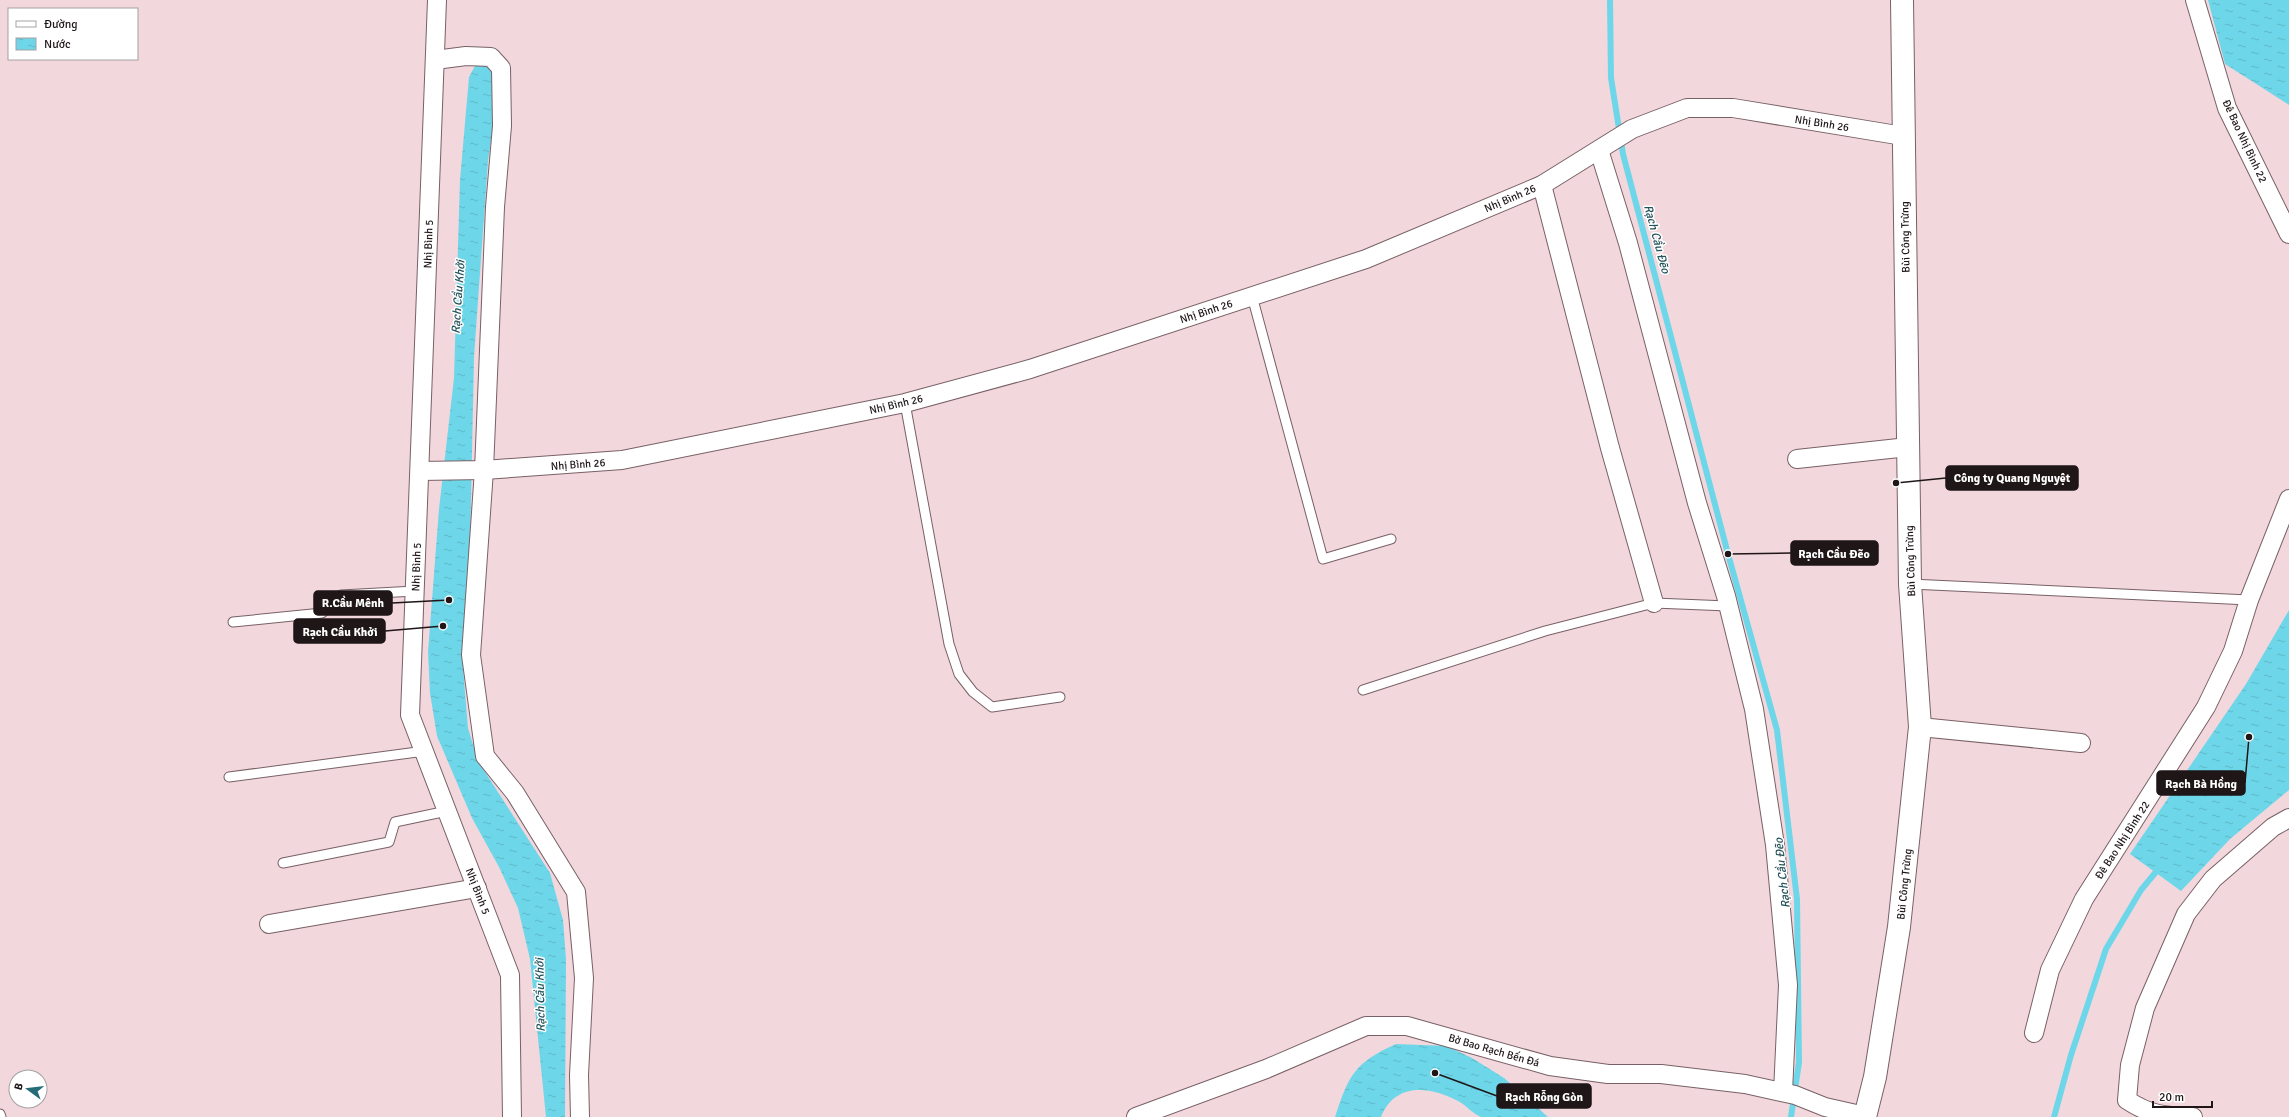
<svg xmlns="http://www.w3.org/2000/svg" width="2289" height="1117" viewBox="0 0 2289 1117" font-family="Signika,sans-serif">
	<defs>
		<pattern id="water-ripples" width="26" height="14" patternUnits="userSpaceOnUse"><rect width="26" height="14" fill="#6dd7e9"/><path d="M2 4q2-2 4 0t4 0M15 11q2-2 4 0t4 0" fill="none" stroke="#5eb8c7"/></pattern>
	</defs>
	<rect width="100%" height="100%" fill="#f2d7dd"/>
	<g fill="url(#water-ripples)">
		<path d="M 2208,0 L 2289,0 L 2289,105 L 2225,64 Z"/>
		<path d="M 476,64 L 496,69 L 500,79 L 488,161 L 474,357 L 470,549 L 463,668 L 468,728 L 478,761 L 550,873 L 563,920 L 566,959 L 565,1117 L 546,1117 L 530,959 L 518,908 L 499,867 L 472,818 L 437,736 L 430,693 L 428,652 L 439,509 L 454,378 L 460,180 L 469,77 Z"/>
		<path d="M 2289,610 L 2289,790 L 2230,839 L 2181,891 L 2130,854 L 2246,684 Z"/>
		<path d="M 1396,1044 L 1447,1046 L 1472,1058 L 1504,1078 L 1548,1117 C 1535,1117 1489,1117 1481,1117 C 1473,1114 1466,1105 1458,1101 C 1430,1086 1395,1082 1381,1117 L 1335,1117 C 1349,1075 1354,1063 1396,1044 Z"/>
	</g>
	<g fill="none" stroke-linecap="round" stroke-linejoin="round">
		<g stroke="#6dd7e9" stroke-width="6">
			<path d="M 1610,0 L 1611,78 L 1623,154 L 1728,554 L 1777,730 L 1797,899 L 1799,1062 L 1791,1117"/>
			<path d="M 2054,1117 L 2071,1055 L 2106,949 L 2141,890 L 2160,867"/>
		</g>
		<defs>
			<g id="service">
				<path d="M 1252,296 L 1323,559 L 1391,539"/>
				<path d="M 905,403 L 949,644 L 959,674 L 973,692 L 992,707 L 1060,697"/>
				<path d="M 1910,584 L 2249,600"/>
				<path d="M 233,622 L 322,613 L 341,595 L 415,591"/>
				<path d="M 1363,690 L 1545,631 L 1654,603 L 1728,606"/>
				<path d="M 229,777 L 425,751"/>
				<path d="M 283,863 L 389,842 L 395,822 L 447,811"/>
				<path d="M 0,1114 L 1,1117"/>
			</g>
			<g id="minor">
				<path d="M 437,0 L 410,715 L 510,975 L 512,1117"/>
				<path d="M 2195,0 L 2227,108 L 2289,234"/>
				<path d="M 435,60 L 466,56 L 491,57 L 501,68 L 502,126 L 495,207 L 484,470 L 471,655 L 485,756 L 515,793 L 576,892 L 584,978 L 579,1075 L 580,1117"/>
				<path d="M 1599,150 L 1628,243 L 1697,503 L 1726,596 L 1754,709 L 1775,845 L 1788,985 L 1783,1092"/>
				<path d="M 1542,185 L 1610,448 L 1654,603"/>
				<path d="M 1797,459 L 1908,447"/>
				<path d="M 420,471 L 484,470 L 622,460 L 905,403 L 1030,369 L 1366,259 L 1542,185 L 1632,129 L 1687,108 L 1733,108 L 1903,136"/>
				<path d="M 1920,727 L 2081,743"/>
				<path d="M 269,924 L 477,888"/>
				<path d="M 2034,1033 L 2050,970 L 2084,899 L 2206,707 L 2233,651 L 2249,600 L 2289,499"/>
				<path d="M 1136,1117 L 1266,1069 L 1366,1026 L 1407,1026 L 1550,1066 L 1608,1074 L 1661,1074 L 1745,1084 L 1795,1095 L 1825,1107 L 1865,1116"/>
				<path d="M 2193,1117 C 2166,1116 2151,1116 2127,1100 L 2130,1065 L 2145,1008 L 2186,914 L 2213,879 L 2273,827 L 2289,818"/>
			</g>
			<path id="tertiary" d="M 1865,1117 L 1875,1077 L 1899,927 L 1920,727 L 1910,584 L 1902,0"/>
		</defs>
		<use href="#service" stroke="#786166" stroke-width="11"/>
		<use href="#minor" stroke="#786166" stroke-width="20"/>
		<use href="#tertiary" stroke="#786166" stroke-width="24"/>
		<use href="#service" stroke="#fff" stroke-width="9"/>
		<use href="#minor" stroke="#fff" stroke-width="18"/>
		<use href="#tertiary" stroke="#fff" stroke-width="22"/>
	</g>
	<g text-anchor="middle" stroke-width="3" stroke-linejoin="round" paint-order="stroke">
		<g font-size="11" fill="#1f1618" stroke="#fff">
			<text transform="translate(1822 123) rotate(9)" y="4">Nhị Bình 26</text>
			<text transform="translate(2245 141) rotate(65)" y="4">Đê Bao Nhị Bình 22</text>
			<text transform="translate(1510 198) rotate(-23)" y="4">Nhị Bình 26</text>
			<text transform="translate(1905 237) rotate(-91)" y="4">Bùi Công Trừng</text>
			<text transform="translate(428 244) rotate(-88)" y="4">Nhị Bình 5</text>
			<text transform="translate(1206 311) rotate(-18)" y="4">Nhị Bình 26</text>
			<text transform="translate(896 404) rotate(-13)" y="4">Nhị Bình 26</text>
			<text transform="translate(578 464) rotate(-4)" y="4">Nhị Bình 26</text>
			<text transform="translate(1910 561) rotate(-92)" y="4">Bùi Công Trừng</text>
			<text transform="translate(416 567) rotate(-88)" y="4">Nhị Bình 5</text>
			<text transform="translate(2122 840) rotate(-57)" y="4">Đê Bao Nhị Bình 22</text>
			<text transform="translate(1904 884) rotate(-84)" y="4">Bùi Công Trừng</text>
			<text transform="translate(478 891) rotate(69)" y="4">Nhị Bình 5</text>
			<text transform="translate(1494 1050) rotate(16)" y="4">Bờ Bao Rạch Bến Đá</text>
		</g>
		<g font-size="12" font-style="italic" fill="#24535b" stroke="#fff">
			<text transform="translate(1657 239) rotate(75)" y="4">Rạch Cầu Đẽo</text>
			<text transform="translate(458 297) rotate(-86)" y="4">Rạch Cầu Khởi</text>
			<text transform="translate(1782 873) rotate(-96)" y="4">Rạch Cầu Đẽo</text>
			<text transform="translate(540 995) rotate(-91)" y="4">Rạch Cầu Khởi</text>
		</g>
	</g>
	<path fill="none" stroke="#1f1618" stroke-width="1.5" d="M1896 483L1946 478M1728 554L1791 553M449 600L392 603M443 626L385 631M2249 737L2245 783M1435 1073L1497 1096"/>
	<g fill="#1f1618" stroke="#fff" stroke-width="1.5">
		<circle cx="1896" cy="483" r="4"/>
		<circle cx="1728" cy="554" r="4"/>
		<circle cx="449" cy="600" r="4"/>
		<circle cx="443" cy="626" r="4"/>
		<circle cx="2249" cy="737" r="4"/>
		<circle cx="1435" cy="1073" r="4"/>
	</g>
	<g fill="#1f1618" stroke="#1f1618" stroke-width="1.5">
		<rect x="1946" y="466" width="132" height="24" rx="4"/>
		<rect x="1791" y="541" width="87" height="24" rx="4"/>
		<rect x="314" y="591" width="78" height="24" rx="4"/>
		<rect x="294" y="619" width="91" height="24" rx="4"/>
		<rect x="2157" y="771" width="88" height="24" rx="4"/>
		<rect x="1497" y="1084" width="94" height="24" rx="4"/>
	</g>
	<g font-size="12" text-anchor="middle" font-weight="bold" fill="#fff">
		<text x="2012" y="482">Công ty Quang Nguyệt</text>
		<text x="1834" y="558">Rạch Cầu Đẽo</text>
		<text x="353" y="607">R.Cầu Mênh</text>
		<text x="340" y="636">Rạch Cầu Khởi</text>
		<text x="2201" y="788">Rạch Bà Hồng</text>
		<text x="1544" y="1101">Rạch Rỗng Gòn</text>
	</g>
	<rect x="8" y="8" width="130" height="52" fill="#ffffff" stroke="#a5a2a3"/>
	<rect x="16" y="21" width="20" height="6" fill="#ffffff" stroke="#a5a2a3"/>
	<text x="44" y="28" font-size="12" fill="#1f1618">Đường</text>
	<rect x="16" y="38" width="20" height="12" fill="url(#water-ripples)" stroke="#a5a2a3"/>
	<text x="44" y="48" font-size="12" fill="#1f1618">Nước</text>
	<g transform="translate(28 1089) rotate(285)"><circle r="19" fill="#ffffff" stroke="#a5a2a3"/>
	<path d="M0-3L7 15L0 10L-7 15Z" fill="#246c78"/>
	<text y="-6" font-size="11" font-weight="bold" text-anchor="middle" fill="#1f1618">B</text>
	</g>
	<path d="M2153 1101v6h59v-6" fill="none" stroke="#1f1618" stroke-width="2"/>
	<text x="2159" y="1101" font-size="12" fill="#1f1618" stroke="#ffffff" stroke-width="3" paint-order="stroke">20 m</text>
</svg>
